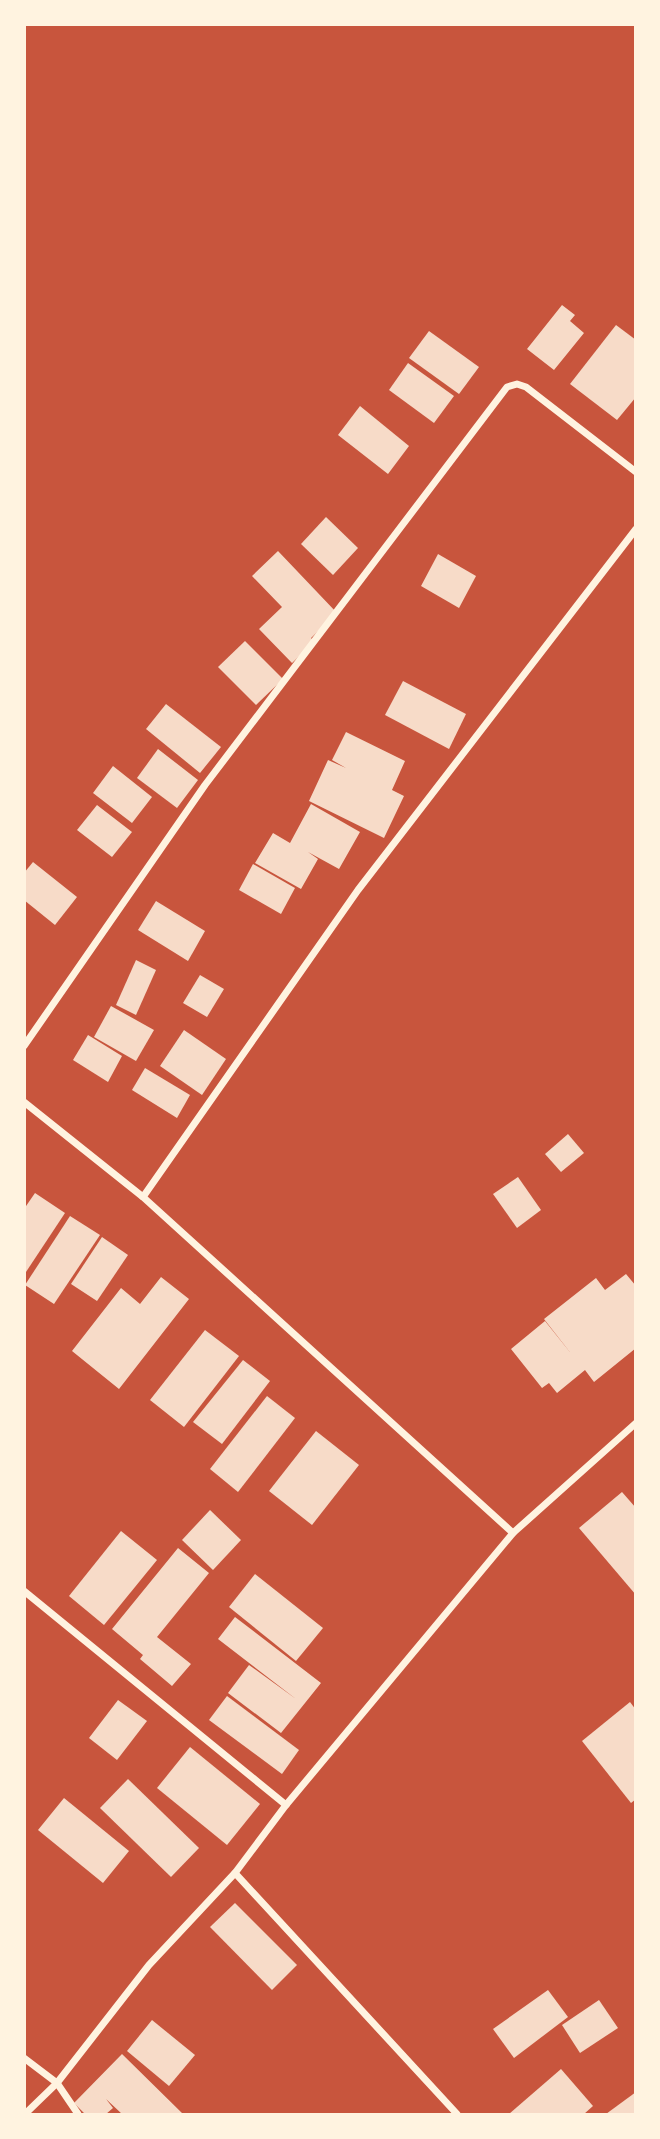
<svg xmlns="http://www.w3.org/2000/svg" width="660" height="2139" viewBox="0 0 660 2139" font-family="Helvetica,sans-serif">
	<rect width="100%" height="100%" fill="#c8553d"/>
	<g fill="#f7dbc8">
		<path d="M 562,305 L 575,315 L 570,321 L 584,333 L 554,370 L 527,349 Z"/>
		<path d="M 616,325 L 636,340 L 636,397 L 617,420 L 570,384 Z"/>
		<path d="M 429,331 L 479,367 L 459,394 L 409,358 Z"/>
		<path d="M 408,363 L 454,396 L 434,423 L 389,390 Z"/>
		<path d="M 360,406 L 409,446 L 388,474 L 338,435 Z"/>
		<path d="M 326,517 L 358,548 L 333,575 L 301,544 Z"/>
		<path d="M 278,551 L 337,613 L 311,638 L 314,642 L 292,663 L 259,629 L 282,607 L 252,576 Z"/>
		<path d="M 438,554 L 476,576 L 459,608 L 421,586 Z"/>
		<path d="M 245,641 L 283,679 L 256,705 L 218,667 Z"/>
		<path d="M 403,681 L 466,714 L 449,749 L 385,715 Z"/>
		<path d="M 166,704 L 221,747 L 200,773 L 146,729 Z"/>
		<path d="M 346,732 L 405,761 L 392,790 L 404,796 L 384,838 L 309,801 L 328,760 L 346,768 L 332,760 Z"/>
		<path d="M 158,749 L 198,780 L 177,808 L 137,778 Z"/>
		<path d="M 113,766 L 152,797 L 132,823 L 93,793 Z"/>
		<path d="M 311,804 L 360,832 L 339,869 L 308,852 L 318,859 L 301,889 L 255,863 L 273,833 L 290,843 Z"/>
		<path d="M 97,805 L 132,832 L 112,857 L 77,830 Z"/>
		<path d="M 33,862 L 77,897 L 55,925 L 24,900 L 24,873 Z"/>
		<path d="M 253,864 L 295,888 L 281,914 L 239,890 Z"/>
		<path d="M 156,901 L 205,931 L 188,961 L 138,930 Z"/>
		<path d="M 136,960 L 156,970 L 136,1015 L 116,1005 Z"/>
		<path d="M 200,975 L 224,989 L 207,1017 L 183,1003 Z"/>
		<path d="M 111,1006 L 154,1030 L 136,1061 L 94,1037 Z"/>
		<path d="M 184,1030 L 226,1059 L 202,1095 L 160,1066 Z"/>
		<path d="M 88,1035 L 122,1056 L 108,1082 L 73,1060 Z"/>
		<path d="M 145,1068 L 190,1095 L 177,1118 L 132,1090 Z"/>
		<path d="M 568,1134 L 584,1153 L 561,1172 L 545,1154 Z"/>
		<path d="M 518,1177 L 541,1210 L 517,1228 L 493,1194 Z"/>
		<path d="M 35,1193 L 65,1213 L 24,1275 L 24,1209 Z"/>
		<path d="M 70,1216 L 100,1235 L 54,1304 L 25,1285 Z"/>
		<path d="M 102,1237 L 128,1255 L 97,1301 L 71,1284 Z"/>
		<path d="M 626,1274 L 636,1286 L 636,1348 L 594,1382 L 585,1370 L 557,1393 L 549,1383 L 542,1388 L 511,1349 L 545,1321 L 573,1356 L 544,1319 L 596,1278 L 605,1290 Z"/>
		<path d="M 161,1277 L 189,1299 L 119,1389 L 72,1351 L 121,1288 L 140,1304 Z"/>
		<path d="M 205,1330 L 239,1356 L 184,1427 L 150,1400 Z"/>
		<path d="M 243,1360 L 270,1381 L 222,1444 L 193,1422 Z"/>
		<path d="M 267,1396 L 295,1418 L 238,1492 L 210,1469 Z"/>
		<path d="M 316,1431 L 359,1465 L 312,1525 L 269,1491 Z"/>
		<path d="M 622,1492 L 636,1508 L 636,1595 L 579,1528 Z"/>
		<path d="M 210,1510 L 241,1540 L 213,1570 L 182,1540 Z"/>
		<path d="M 121,1531 L 157,1560 L 104,1625 L 69,1596 Z"/>
		<path d="M 178,1548 L 209,1573 L 157,1637 L 191,1664 L 172,1686 L 140,1659 L 143,1655 L 112,1629 Z"/>
		<path d="M 255,1574 L 323,1628 L 296,1661 L 229,1607 Z"/>
		<path d="M 235,1617 L 321,1683 L 281,1733 L 228,1693 L 249,1665 L 296,1699 L 218,1639 Z"/>
		<path d="M 227,1696 L 299,1750 L 282,1774 L 209,1720 Z"/>
		<path d="M 118,1700 L 147,1721 L 117,1760 L 89,1738 Z"/>
		<path d="M 630,1702 L 636,1710 L 636,1799 L 631,1803 L 582,1741 Z"/>
		<path d="M 190,1747 L 260,1804 L 227,1845 L 157,1788 Z"/>
		<path d="M 128,1779 L 199,1848 L 171,1877 L 100,1808 Z"/>
		<path d="M 64,1798 L 129,1851 L 103,1883 L 38,1830 Z"/>
		<path d="M 235,1903 L 297,1965 L 272,1990 L 210,1927 Z"/>
		<path d="M 548,1990 L 568,2017 L 514,2058 L 493,2029 Z"/>
		<path d="M 599,2000 L 618,2028 L 580,2053 L 562,2025 Z"/>
		<path d="M 152,2020 L 195,2055 L 169,2086 L 127,2051 Z"/>
		<path d="M 122,2054 L 183,2114 L 122,2114 L 106,2099 L 113,2108 L 106,2114 L 85,2114 L 74,2103 Z"/>
		<path d="M 561,2069 L 593,2106 L 584,2114 L 509,2114 Z"/>
		<path d="M 636,2092 L 636,2114 L 606,2114 Z"/>
	</g>
	<g fill="none" stroke-linecap="round" stroke-linejoin="round">
		<g stroke="#fff3e0" stroke-width="7">
			<path d="M 24,1046 L 205,785 L 507,387 L 517,384 L 526,387 L 636,472"/>
			<path d="M 24,1102 L 143,1197 L 513,1533"/>
			<path d="M 143,1197 L 358,890 L 636,529"/>
			<path d="M 24,1591 L 286,1805"/>
			<path d="M 235,1873 L 457,2114"/>
			<path d="M 24,2058 L 57,2083 L 78,2114"/>
			<path d="M 25,2114 L 57,2083 L 149,1965 L 235,1873 L 286,1805 L 513,1533 L 636,1423"/>
		</g>
	</g>
	<rect width="660" height="2139" fill="none" stroke="#fff3e0" stroke-width="52"/>
</svg>
